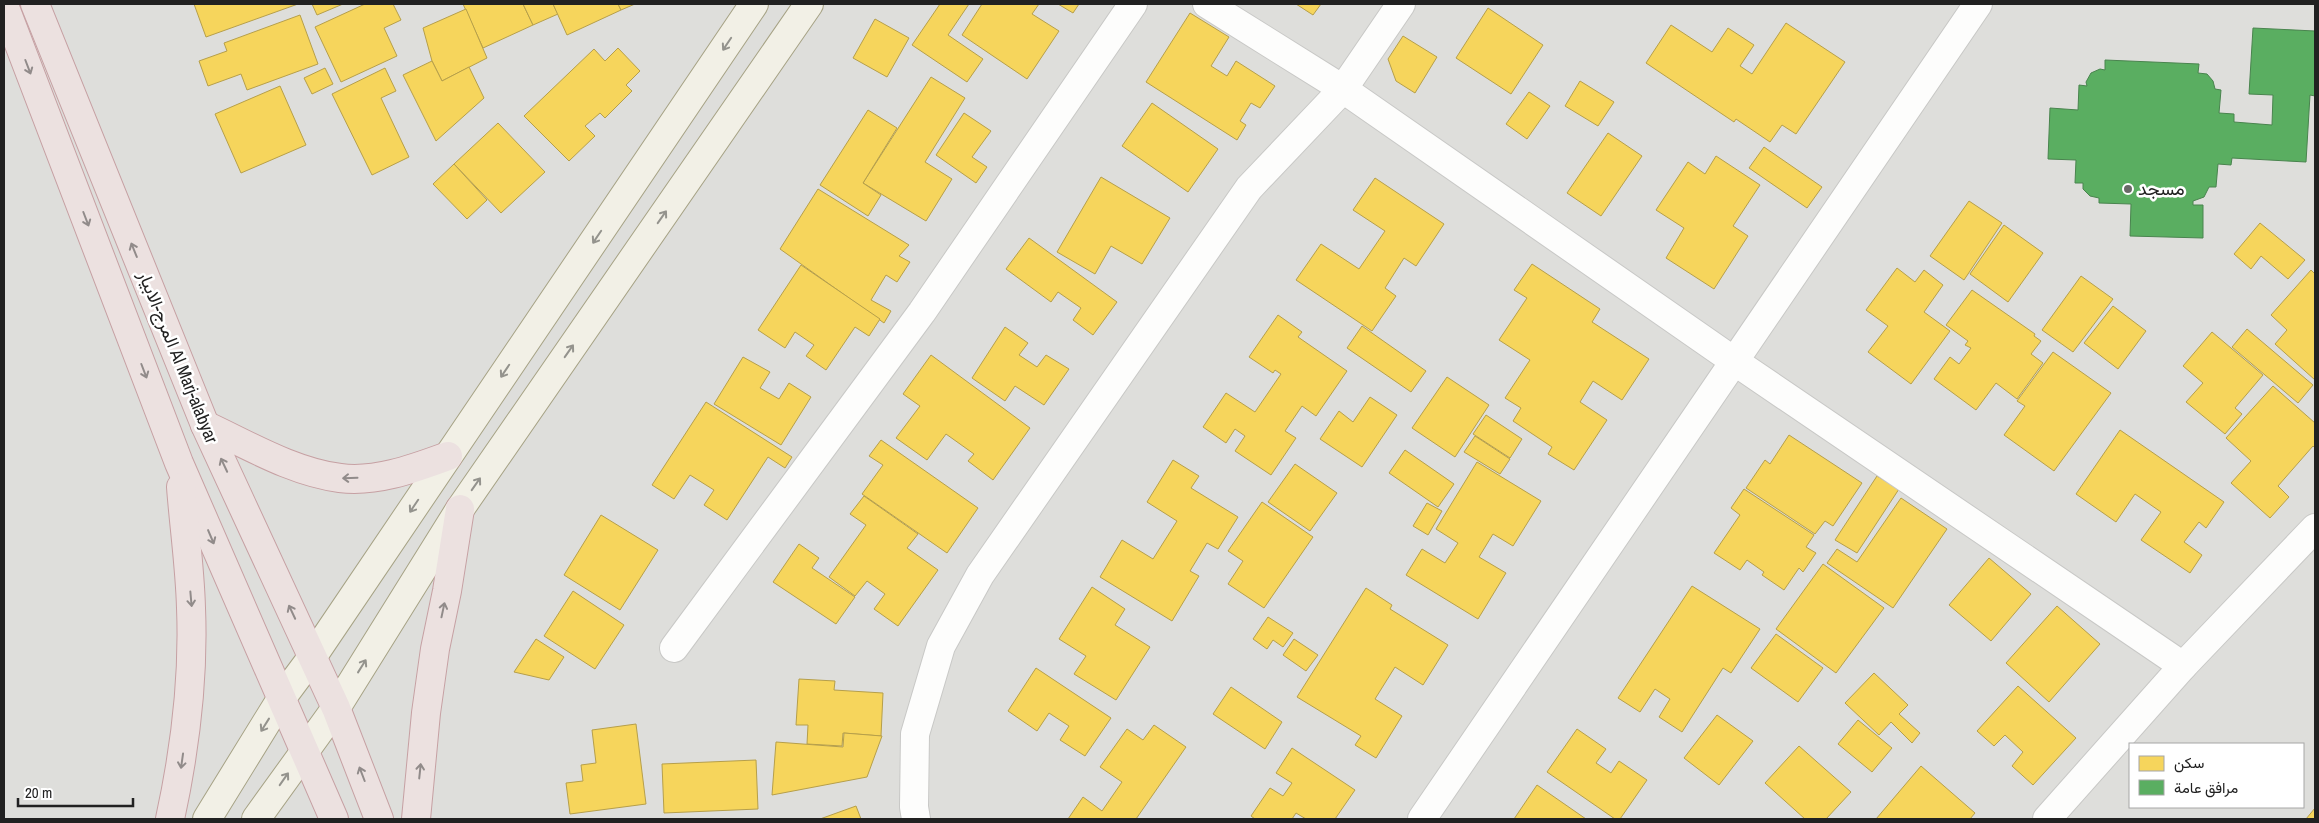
<svg xmlns="http://www.w3.org/2000/svg" width="2319" height="823" viewBox="0 0 2319 823" font-family="'Archivo Narrow',Vazirmatn,sans-serif">
	<rect width="100%" height="100%" fill="#efefea"/>
	<path fill="#dededb" fill-rule="evenodd" d="M 4,4 L 2315,4 L 2315,819 L 4,819 ZM 2130,744 L 2303,744 L 2303,807 L 2130,807 Z"/>
	<g fill="#f6d55c" stroke="#b69f4a">
		<path d="M 194,4 L 298,4 L 206,37 Z"/>
		<path d="M 312,4 L 343,4 L 317,15 Z"/>
		<path d="M 365,4 L 393,4 L 401,20 L 384,28 L 397,56 L 341,82 L 315,27 Z"/>
		<path d="M 463,4 L 523,4 L 533,25 L 483,48 Z"/>
		<path d="M 523,4 L 553,4 L 558,14 L 533,25 Z"/>
		<path d="M 553,4 L 618,4 L 621,10 L 567,35 Z"/>
		<path d="M 618,4 L 635,4 L 621,10 Z"/>
		<path d="M 940,4 L 969,4 L 948,35 L 983,59 L 967,82 L 912,45 Z"/>
		<path d="M 982,4 L 1039,4 L 1032,14 L 1059,31 L 1027,79 L 962,35 Z"/>
		<path d="M 1058,4 L 1079,4 L 1073,13 Z"/>
		<path d="M 1296,4 L 1321,4 L 1313,15 Z"/>
		<path d="M 1488,8 L 1543,45 L 1511,94 L 1456,58 Z"/>
		<path d="M 466,9 L 487,58 L 442,81 L 432,61 L 423,28 Z"/>
		<path d="M 1190,13 L 1229,37 L 1211,66 L 1227,76 L 1236,61 L 1275,86 L 1260,108 L 1251,103 L 1240,121 L 1246,125 L 1237,140 L 1146,82 Z"/>
		<path d="M 300,15 L 318,64 L 247,90 L 241,74 L 208,86 L 199,61 L 227,51 L 224,43 Z"/>
		<path d="M 875,19 L 909,38 L 887,77 L 853,58 Z"/>
		<path d="M 1786,23 L 1845,62 L 1796,134 L 1782,125 L 1770,142 L 1736,119 L 1734,122 L 1646,63 L 1671,25 L 1712,52 L 1728,28 L 1754,45 L 1740,66 L 1752,74 Z"/>
		<path d="M 1403,36 L 1437,57 L 1415,93 L 1396,81 L 1388,59 Z"/>
		<path d="M 618,48 L 640,71 L 626,85 L 632,91 L 605,118 L 600,113 L 585,126 L 595,136 L 569,161 L 524,116 L 594,49 L 605,61 Z"/>
		<path d="M 432,61 L 442,81 L 469,67 L 484,98 L 436,141 L 403,75 Z"/>
		<path d="M 325,68 L 333,84 L 312,94 L 304,78 Z"/>
		<path d="M 385,68 L 396,91 L 381,98 L 409,157 L 372,175 L 332,94 Z"/>
		<path d="M 931,77 L 965,98 L 925,162 L 952,179 L 926,221 L 863,183 Z"/>
		<path d="M 1580,81 L 1614,102 L 1598,126 L 1565,106 Z"/>
		<path d="M 280,86 L 306,145 L 241,173 L 215,114 Z"/>
		<path d="M 1529,92 L 1550,106 L 1527,139 L 1506,124 Z"/>
		<path d="M 1152,103 L 1218,149 L 1188,192 L 1122,146 Z"/>
		<path d="M 868,110 L 897,128 L 863,183 L 881,195 L 868,216 L 820,185 Z"/>
		<path d="M 964,113 L 991,131 L 972,157 L 987,167 L 976,183 L 936,155 Z"/>
		<path d="M 498,123 L 545,172 L 501,213 L 454,164 Z"/>
		<path d="M 1608,133 L 1642,156 L 1601,216 L 1567,193 Z"/>
		<path d="M 1764,147 L 1822,187 L 1807,208 L 1749,168 Z"/>
		<path d="M 1716,156 L 1760,185 L 1733,226 L 1748,236 L 1714,289 L 1666,258 L 1684,228 L 1656,210 L 1688,162 L 1705,174 Z"/>
		<path d="M 454,164 L 487,200 L 467,219 L 433,184 Z"/>
		<path d="M 1101,177 L 1170,218 L 1142,264 L 1111,246 L 1095,274 L 1057,252 Z"/>
		<path d="M 1375,178 L 1444,224 L 1416,266 L 1404,258 L 1385,288 L 1396,296 L 1372,331 L 1296,280 L 1321,244 L 1359,269 L 1385,231 L 1353,210 Z"/>
		<path d="M 818,189 L 909,245 L 899,256 L 910,262 L 897,282 L 886,275 L 871,300 L 891,311 L 884,323 L 780,249 Z"/>
		<path d="M 1969,201 L 2002,223 L 1964,280 L 1930,256 Z"/>
		<path d="M 2260,223 L 2305,260 L 2288,279 L 2261,256 L 2251,269 L 2234,254 Z"/>
		<path d="M 2004,225 L 2043,253 L 2008,302 L 1970,274 Z"/>
		<path d="M 1029,238 L 1117,302 L 1093,335 L 1073,320 L 1081,308 L 1058,292 L 1051,302 L 1006,269 Z"/>
		<path d="M 1532,264 L 1600,309 L 1592,322 L 1649,359 L 1622,400 L 1593,381 L 1580,402 L 1607,420 L 1574,470 L 1548,454 L 1552,447 L 1513,421 L 1521,408 L 1505,398 L 1530,360 L 1499,340 L 1527,298 L 1514,290 Z"/>
		<path d="M 801,265 L 880,319 L 869,336 L 855,327 L 826,370 L 806,356 L 814,345 L 795,332 L 785,348 L 758,330 Z"/>
		<path d="M 1897,268 L 1915,282 L 1924,270 L 1943,285 L 1924,312 L 1950,331 L 1911,384 L 1868,352 L 1888,326 L 1866,310 Z"/>
		<path d="M 2311,270 L 2315,274 L 2315,380 L 2275,344 L 2287,330 L 2271,315 Z"/>
		<path d="M 2081,276 L 2113,299 L 2073,352 L 2042,330 Z"/>
		<path d="M 1972,290 L 2035,334 L 2034,336 L 2041,341 L 2031,354 L 2043,363 L 2017,399 L 1996,383 L 1976,410 L 1934,379 L 1950,357 L 1959,364 L 1971,348 L 1965,345 L 1968,341 L 1946,325 Z"/>
		<path d="M 2113,306 L 2146,331 L 2118,369 L 2084,343 Z"/>
		<path d="M 1278,315 L 1302,332 L 1298,337 L 1347,371 L 1316,416 L 1302,406 L 1285,431 L 1296,438 L 1271,475 L 1235,451 L 1245,436 L 1235,429 L 1226,443 L 1203,427 L 1226,393 L 1255,412 L 1281,374 L 1275,370 L 1273,373 L 1249,357 Z"/>
		<path d="M 1362,326 L 1426,371 L 1411,392 L 1347,348 Z"/>
		<path d="M 1005,327 L 1028,343 L 1019,355 L 1037,367 L 1046,355 L 1069,369 L 1044,405 L 1015,386 L 1005,401 L 972,378 Z"/>
		<path d="M 2247,329 L 2313,385 L 2298,403 L 2232,347 Z"/>
		<path d="M 2212,332 L 2263,375 L 2235,408 L 2242,414 L 2225,434 L 2186,402 L 2203,383 L 2183,366 Z"/>
		<path d="M 2053,352 L 2111,393 L 2054,471 L 2004,435 L 2025,406 L 2017,401 Z"/>
		<path d="M 931,355 L 1030,428 L 993,480 L 968,461 L 974,454 L 946,434 L 927,460 L 896,438 L 920,406 L 903,394 Z"/>
		<path d="M 743,357 L 770,372 L 760,388 L 779,399 L 789,383 L 811,397 L 781,445 L 714,404 Z"/>
		<path d="M 1447,377 L 1489,405 L 1455,457 L 1412,428 Z"/>
		<path d="M 2273,386 L 2315,423 L 2315,448 L 2313,446 L 2278,486 L 2289,497 L 2270,518 L 2231,483 L 2251,461 L 2226,438 Z"/>
		<path d="M 1370,397 L 1397,415 L 1362,467 L 1320,439 L 1339,411 L 1353,422 Z"/>
		<path d="M 706,402 L 792,457 L 785,468 L 768,457 L 727,520 L 704,505 L 714,490 L 690,475 L 674,499 L 652,485 Z"/>
		<path d="M 1486,415 L 1522,439 L 1510,458 L 1473,434 Z"/>
		<path d="M 2120,430 L 2224,502 L 2206,528 L 2199,522 L 2184,542 L 2202,555 L 2190,573 L 2141,540 L 2161,512 L 2135,494 L 2116,522 L 2076,494 Z"/>
		<path d="M 1789,435 L 1862,483 L 1833,526 L 1825,521 L 1815,534 L 1746,488 L 1765,460 L 1770,464 Z"/>
		<path d="M 1475,436 L 1510,459 L 1500,474 L 1464,452 Z"/>
		<path d="M 881,440 L 978,508 L 947,553 L 862,494 L 883,465 L 869,456 Z"/>
		<path d="M 1405,450 L 1454,484 L 1438,507 L 1389,473 Z"/>
		<path d="M 1173,460 L 1199,476 L 1191,488 L 1238,517 L 1218,549 L 1207,543 L 1190,571 L 1199,576 L 1172,621 L 1100,577 L 1122,540 L 1153,559 L 1177,521 L 1147,502 Z"/>
		<path d="M 1477,462 L 1541,501 L 1513,546 L 1493,534 L 1479,557 L 1506,573 L 1478,619 L 1406,575 L 1422,549 L 1445,563 L 1458,543 L 1436,529 Z"/>
		<path d="M 1295,464 L 1337,493 L 1310,531 L 1268,502 Z"/>
		<path d="M 1877,476 L 1899,489 L 1857,553 L 1835,540 Z"/>
		<path d="M 1744,489 L 1814,535 L 1806,547 L 1816,553 L 1803,572 L 1799,568 L 1784,590 L 1762,575 L 1764,572 L 1747,560 L 1740,570 L 1714,553 L 1740,515 L 1731,508 Z"/>
		<path d="M 864,496 L 918,534 L 907,548 L 938,570 L 898,626 L 874,609 L 885,594 L 867,581 L 855,596 L 829,577 L 866,525 L 850,514 Z"/>
		<path d="M 1901,498 L 1947,529 L 1893,608 L 1827,563 L 1837,549 L 1857,562 Z"/>
		<path d="M 1262,502 L 1313,537 L 1264,608 L 1228,584 L 1243,561 L 1228,551 Z"/>
		<path d="M 1427,503 L 1442,511 L 1428,535 L 1413,526 Z"/>
		<path d="M 601,515 L 658,550 L 620,610 L 564,575 Z"/>
		<path d="M 799,544 L 819,558 L 812,568 L 855,597 L 836,624 L 773,582 Z"/>
		<path d="M 1989,558 L 2031,594 L 1991,641 L 1949,605 Z"/>
		<path d="M 1823,564 L 1884,608 L 1836,673 L 1776,629 Z"/>
		<path d="M 1692,586 L 1760,629 L 1731,673 L 1723,668 L 1682,732 L 1659,717 L 1670,699 L 1655,689 L 1640,712 L 1618,698 Z"/>
		<path d="M 1092,587 L 1125,609 L 1115,625 L 1150,647 L 1116,700 L 1074,674 L 1086,656 L 1059,639 Z"/>
		<path d="M 1366,588 L 1392,605 L 1390,609 L 1448,645 L 1423,685 L 1395,667 L 1375,699 L 1402,716 L 1376,758 L 1355,745 L 1361,736 L 1297,697 Z"/>
		<path d="M 573,591 L 624,625 L 595,669 L 544,636 Z"/>
		<path d="M 2057,606 L 2100,644 L 2049,702 L 2006,663 Z"/>
		<path d="M 1268,617 L 1293,633 L 1283,647 L 1273,640 L 1267,649 L 1253,639 Z"/>
		<path d="M 1776,634 L 1823,668 L 1798,702 L 1751,668 Z"/>
		<path d="M 536,639 L 564,657 L 549,680 L 514,672 Z"/>
		<path d="M 1294,639 L 1318,655 L 1306,671 L 1283,655 Z"/>
		<path d="M 1036,668 L 1111,718 L 1085,756 L 1060,740 L 1069,726 L 1049,713 L 1037,731 L 1008,711 Z"/>
		<path d="M 1874,673 L 1908,705 L 1899,714 L 1920,733 L 1912,743 L 1891,722 L 1879,735 L 1845,703 Z"/>
		<path d="M 799,679 L 835,681 L 834,690 L 883,693 L 881,736 L 843,733 L 842,746 L 807,744 L 808,725 L 796,725 Z"/>
		<path d="M 2018,686 L 2076,738 L 2033,785 L 2012,766 L 2023,752 L 2005,735 L 1994,746 L 1977,731 Z"/>
		<path d="M 1231,687 L 1282,722 L 1265,749 L 1213,714 Z"/>
		<path d="M 1717,715 L 1753,741 L 1719,785 L 1684,758 Z"/>
		<path d="M 1858,720 L 1892,748 L 1872,772 L 1838,744 Z"/>
		<path d="M 636,724 L 646,804 L 570,814 L 566,783 L 583,781 L 581,765 L 596,763 L 592,730 Z"/>
		<path d="M 1154,725 L 1186,747 L 1136,819 L 1068,819 L 1083,797 L 1102,811 L 1122,782 L 1100,767 L 1127,729 L 1143,740 Z"/>
		<path d="M 1577,729 L 1606,749 L 1596,763 L 1611,773 L 1619,761 L 1647,780 L 1620,819 L 1615,819 L 1547,772 Z"/>
		<path d="M 844,733 L 882,736 L 867,777 L 772,795 L 776,742 L 843,747 Z"/>
		<path d="M 1799,746 L 1851,792 L 1826,819 L 1805,819 L 1765,783 Z"/>
		<path d="M 1292,748 L 1355,790 L 1335,819 L 1306,819 L 1296,813 L 1292,819 L 1255,819 L 1251,816 L 1270,788 L 1283,796 L 1292,783 L 1276,773 Z"/>
		<path d="M 756,760 L 758,809 L 664,813 L 662,764 Z"/>
		<path d="M 1921,766 L 1975,813 L 1970,819 L 1876,819 Z"/>
		<path d="M 1537,785 L 1586,819 L 1514,819 Z"/>
		<path d="M 856,806 L 861,819 L 820,819 Z"/>
		<path d="M 2315,808 L 2315,819 L 2306,819 Z"/>
	</g>
	<path fill="#5aae61" stroke="#49844e" d="M 2253,28 L 2315,31 L 2315,96 L 2310,95 L 2306,162 L 2232,158 L 2231,165 L 2218,164 L 2216,187 L 2209,187 L 2204,197 L 2193,201 L 2193,205 L 2203,205 L 2203,238 L 2130,236 L 2131,204 L 2099,203 L 2099,198 L 2090,196 L 2083,189 L 2083,183 L 2075,183 L 2076,160 L 2048,159 L 2050,108 L 2078,110 L 2079,85 L 2087,86 L 2086,82 L 2091,73 L 2100,69 L 2105,70 L 2105,60 L 2199,64 L 2198,73 L 2207,74 L 2213,81 L 2215,89 L 2221,90 L 2219,113 L 2234,114 L 2234,122 L 2272,125 L 2273,95 L 2249,94 Z"/>
	<g fill="none" stroke-linecap="round" stroke-linejoin="round">
		<defs>
			<g id="street">
				<path d="M 1207,4 L 1343,89 L 1734,361 L 2183,666 L 2315,528"/>
				<path d="M 674,648 L 922,312 L 1133,4"/>
				<path d="M 916,819 L 914,807 L 915,734 L 941,646 L 980,575 L 1249,188 L 1343,89 L 1401,4"/>
				<path d="M 1422,819 L 1978,4"/>
				<path d="M 2047,819 L 2183,666"/>
			</g>
			<g id="primary">
				<path d="M 207,819 L 281,699 L 313,656 L 754,4"/>
				<path d="M 256,819 L 336,708 L 460,509 L 809,4"/>
			</g>
			<g id="highway">
				<path d="M 35,4 L 205,425 L 336,708 L 379,819"/>
				<path d="M 4,5 L 179,463 L 334,819"/>
				<path d="M 205,425 C 248,445 293,472 340,478 C 376,483 415,468 448,456"/>
				<path d="M 170,819 C 185,750 194,680 191,608 C 190,568 184,527 181,487"/>
				<path d="M 416,819 L 426,713 L 435,649 L 447,591 L 460,509"/>
			</g>
		</defs>
		<use href="#street" stroke="#c8c8c6" stroke-width="30"/>
		<use href="#primary" stroke="#a6a285" stroke-width="30"/>
		<use href="#highway" stroke="#c6a0a3" stroke-width="30"/>
		<use href="#street" stroke="#fdfdfc" stroke-width="28"/>
		<use href="#primary" stroke="#f2f0e6" stroke-width="28"/>
		<use href="#highway" stroke="#ece1e0" stroke-width="28"/>
	</g>
	<defs><path id="oneway-shaft" d="M-6 0H5M1.5-3L5.5 0L1.5 3" fill="none" stroke-width="1.6" stroke-linecap="round" stroke-linejoin="round" transform="scale(1.25)"/></defs>
	<g stroke="#94938d">
		<use href="#oneway-shaft" transform="translate(727 44) rotate(124)"/>
		<use href="#oneway-shaft" transform="translate(662 217) rotate(-55)"/>
		<use href="#oneway-shaft" transform="translate(597 237) rotate(124)"/>
		<use href="#oneway-shaft" transform="translate(569 351) rotate(-55)"/>
		<use href="#oneway-shaft" transform="translate(505 371) rotate(124)"/>
		<use href="#oneway-shaft" transform="translate(476 484) rotate(-55)"/>
		<use href="#oneway-shaft" transform="translate(414 506) rotate(124)"/>
		<use href="#oneway-shaft" transform="translate(362 666) rotate(-58)"/>
		<use href="#oneway-shaft" transform="translate(265 725) rotate(122)"/>
		<use href="#oneway-shaft" transform="translate(284 779) rotate(-55)"/>
	</g>
	<g stroke="#918b8a">
		<use href="#oneway-shaft" transform="translate(28 67) rotate(69)"/>
		<use href="#oneway-shaft" transform="translate(86 219) rotate(69)"/>
		<use href="#oneway-shaft" transform="translate(134 250) rotate(-112)"/>
		<use href="#oneway-shaft" transform="translate(144 371) rotate(69)"/>
		<use href="#oneway-shaft" transform="translate(224 465) rotate(-115)"/>
		<use href="#oneway-shaft" transform="translate(350 478) rotate(178)"/>
		<use href="#oneway-shaft" transform="translate(211 537) rotate(67)"/>
		<use href="#oneway-shaft" transform="translate(191 599) rotate(85)"/>
		<use href="#oneway-shaft" transform="translate(443 610) rotate(-78)"/>
		<use href="#oneway-shaft" transform="translate(292 612) rotate(-115)"/>
		<use href="#oneway-shaft" transform="translate(182 761) rotate(98)"/>
		<use href="#oneway-shaft" transform="translate(420 771) rotate(-84)"/>
		<use href="#oneway-shaft" transform="translate(362 774) rotate(-111)"/>
	</g>
	<circle fill="#696967" stroke="#fff" stroke-width="2" cx="2128" cy="189" r="5"/>
	<g text-anchor="middle" stroke-width="5" stroke-linejoin="round" paint-order="stroke">
		<g font-size="18" fill="#212121" stroke="#fff" text-anchor="start">
			<text x="2138" y="195">مسجد</text>
		</g>
		<g font-size="18" fill="#212121" stroke="#fff">
			<text transform="translate(178 357) rotate(68)" y="6">المرج-الابيار Al Marj-alabyar</text>
		</g>
	</g>
	<rect width="2319" height="823" fill="none" stroke="#212121" stroke-width="10"/>
	<rect x="2129" y="743" width="175" height="65" fill="#ffffff" stroke="#a6a6a6"/>
	<rect x="2139" y="756" width="25" height="15" fill="#f6d55c" stroke="#a6a6a6"/>
	<text x="2174" y="768" font-size="15" fill="#212121">سكن</text>
	<rect x="2139" y="780" width="25" height="15" fill="#5aae61" stroke="#a6a6a6"/>
	<text x="2174" y="793" font-size="15" fill="#212121">مرافق عامة</text>
	<path d="M18 798v8h115v-8" fill="none" stroke="#212121" stroke-width="2.5"/>
	<text x="25" y="798" font-size="15" fill="#212121" stroke="#ffffff" stroke-width="4" paint-order="stroke">20 m</text>
</svg>
